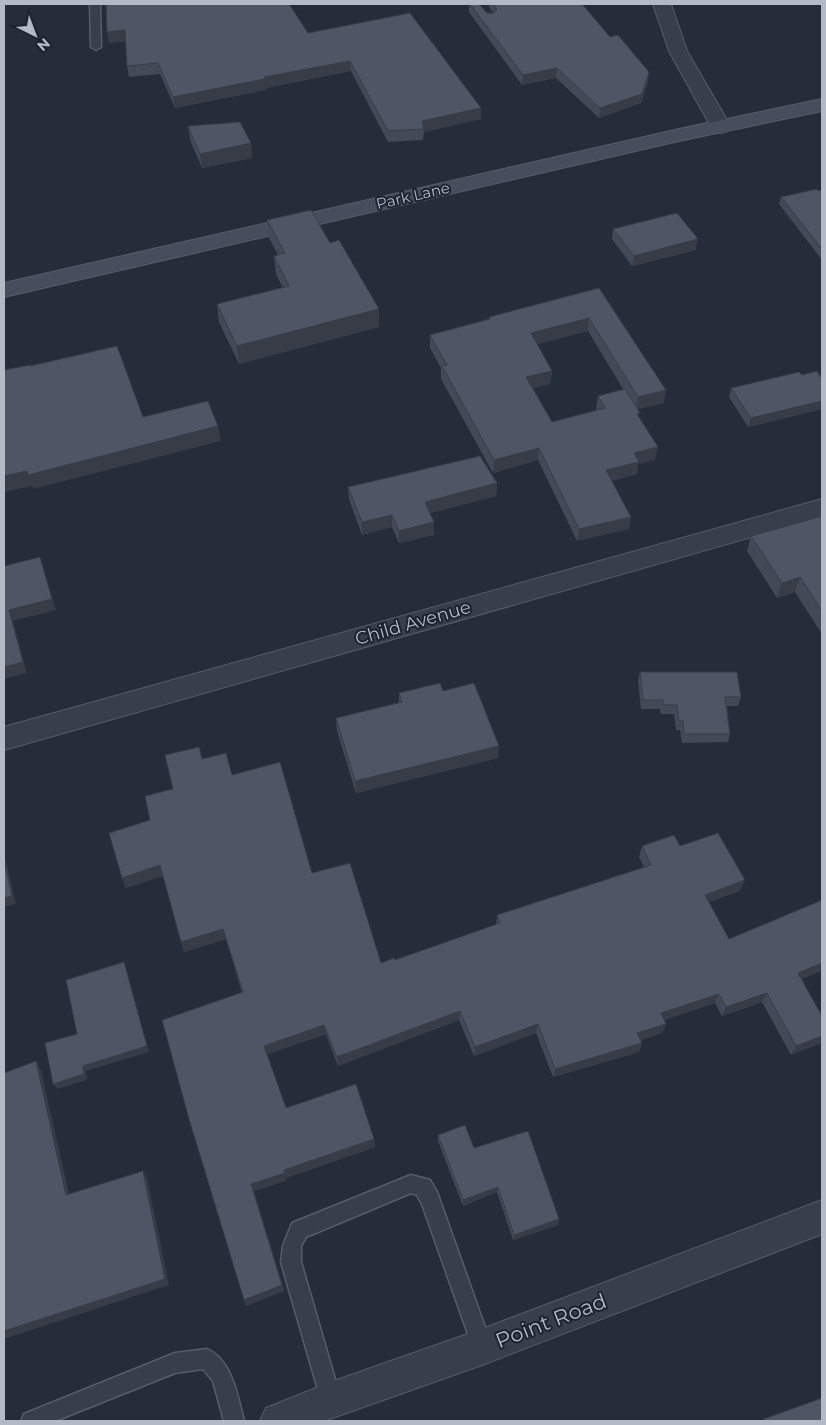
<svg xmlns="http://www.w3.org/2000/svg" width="826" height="1425" viewBox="0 0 826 1425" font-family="Montserrat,sans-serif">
	<rect width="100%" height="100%" fill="#252c3a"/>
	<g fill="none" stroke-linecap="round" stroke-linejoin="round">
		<defs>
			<g id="lane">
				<path d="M 90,4 L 100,4 L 101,47 L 96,50 L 91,47 Z"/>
				<path d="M 411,1175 L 430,1180 L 437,1192 L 492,1347 L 489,1354 L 482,1357 L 475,1354 L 422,1204 L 417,1195 L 411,1193 L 306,1237 L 301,1246 L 301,1262 L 341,1400 L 338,1407 L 331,1410 L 324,1407 L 321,1400 L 281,1262 L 283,1246 L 292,1223 Z"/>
				<path d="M 207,1349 C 232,1360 238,1397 244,1421 L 224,1421 L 213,1381 L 203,1369 L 175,1373 L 55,1421 L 21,1421 L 24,1414 L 175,1353 Z"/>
			</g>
			<g id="street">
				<path d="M 653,4 L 671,4 L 687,51 L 731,127 L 728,131 L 721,133 L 714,131 L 711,127 L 669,51 Z"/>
				<path d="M 822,499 L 822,517 L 4,750 L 4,727 Z"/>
				<path d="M 822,1200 L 822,1234 L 482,1365 L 324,1421 L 260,1421 L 266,1408 L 331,1382 L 482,1329 Z"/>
			</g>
			<path id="secondary" d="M 822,99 L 822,111 L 679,141 L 4,297 L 4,283 L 679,129 Z"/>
		</defs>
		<use href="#lane" stroke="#565c68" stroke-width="3"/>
		<use href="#street" stroke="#565c68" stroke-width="2"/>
		<use href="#secondary" stroke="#565c68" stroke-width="2"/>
		<use href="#lane" fill="#383e4a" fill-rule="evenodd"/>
		<use href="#street" fill="#383e4a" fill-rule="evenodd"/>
		<use href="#secondary" fill="#474d5d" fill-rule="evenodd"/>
	</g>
	<g fill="#434a57" fill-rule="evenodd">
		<path d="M 469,4 L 479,4 L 487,13 L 493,13 L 489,7 L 489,4 L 582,4 L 648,82 L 641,103 L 599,118 L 556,78 L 522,85 L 469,12 Z"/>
		<path d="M 107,32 L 308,33 L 481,108 L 481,119 L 424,132 L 423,140 L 388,142 L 351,71 L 266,88 L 266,90 L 175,108 L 160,74 L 129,77 L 127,66 L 126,41 L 109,43 Z"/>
		<path d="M 188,126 L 251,143 L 252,158 L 202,168 L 190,140 Z"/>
		<path d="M 822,190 L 822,260 L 779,204 L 781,197 Z"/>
		<path d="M 267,220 L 379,327 L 239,364 L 219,322 L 217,304 L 283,288 L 276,274 L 274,256 L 278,255 L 269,238 Z"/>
		<path d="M 613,229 L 696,250 L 632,266 L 612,239 Z"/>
		<path d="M 599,288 L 664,403 L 638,409 L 639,418 L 655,460 L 638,464 L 637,474 L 612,481 L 629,529 L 577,541 L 538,460 L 493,473 L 441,379 L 441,368 L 430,348 L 430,335 L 488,319 L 489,317 ZM 588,331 L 623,389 L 598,396 L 596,409 L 597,411 L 552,422 L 533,388 L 550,384 L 552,371 L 537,344 Z"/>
		<path d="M 802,375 L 822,379 L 822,409 L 748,427 L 729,397 L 731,388 Z"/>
		<path d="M 497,483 L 496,496 L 430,513 L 434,522 L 434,535 L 399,543 L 392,527 L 362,535 L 349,499 L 348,487 Z"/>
		<path d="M 822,516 L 822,634 L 795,592 L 777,598 L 747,551 L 751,536 Z"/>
		<path d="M 640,672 L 741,697 L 738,706 L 727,706 L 730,734 L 728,742 L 682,743 L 680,730 L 676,730 L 674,714 L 661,714 L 660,709 L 641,709 L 638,681 Z"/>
		<path d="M 443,691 L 498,758 L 356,793 L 337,731 L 336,718 L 399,703 L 399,693 Z"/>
		<path d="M 202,759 L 232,775 L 312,873 L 381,963 L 395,960 L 496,925 L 497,915 L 644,867 L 639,857 L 642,846 L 680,846 L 740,891 L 709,902 L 729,939 L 801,979 L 822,1016 L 791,1055 L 762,1002 L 722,1016 L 715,1003 L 664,1020 L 666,1024 L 662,1033 L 641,1040 L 642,1043 L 639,1052 L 553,1077 L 536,1033 L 474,1056 L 459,1020 L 338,1066 L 326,1034 L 267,1054 L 286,1108 L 374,1139 L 375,1147 L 286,1178 L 287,1180 L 254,1191 L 284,1291 L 246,1306 L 242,993 L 226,939 L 184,952 L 163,876 L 126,888 L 122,878 L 150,820 L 173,789 Z"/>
		<path d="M 438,1135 L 474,1148 L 559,1219 L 558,1225 L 513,1240 L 497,1192 L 463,1206 L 438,1141 Z"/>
	</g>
	<g fill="#373c47">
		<path d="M 125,30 L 127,41 L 109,43 L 107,32 Z"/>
		<path d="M 350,61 L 351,71 L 266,88 L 266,90 L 175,108 L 173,97 L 264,77 Z"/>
		<path d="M 557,68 L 556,78 L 522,85 L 523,75 Z"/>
		<path d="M 649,72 L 648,82 L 641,103 L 599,118 L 600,108 Z"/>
		<path d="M 481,108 L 481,119 L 424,132 L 422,121 Z"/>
		<path d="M 251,143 L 252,158 L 202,168 L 200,154 Z"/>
		<path d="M 698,239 L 696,250 L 632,266 L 634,256 Z"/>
		<path d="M 379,309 L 379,327 L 239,364 L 237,346 Z"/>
		<path d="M 589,318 L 588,331 L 530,346 L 531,333 Z"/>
		<path d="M 552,371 L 550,384 L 525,390 L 526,377 Z"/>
		<path d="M 666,390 L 664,403 L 636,410 L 638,397 Z"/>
		<path d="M 822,401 L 822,409 L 748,427 L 751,418 Z"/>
		<path d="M 218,426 L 221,441 L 33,489 L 32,486 L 4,492 L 4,476 Z"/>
		<path d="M 658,447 L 655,460 L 638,464 L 637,474 L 604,483 L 606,470 L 634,453 Z"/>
		<path d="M 539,448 L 538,460 L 493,473 L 494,460 Z"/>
		<path d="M 497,483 L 496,496 L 425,514 L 425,502 Z"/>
		<path d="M 392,515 L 392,527 L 362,535 L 362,522 Z"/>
		<path d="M 631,517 L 629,529 L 577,541 L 579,529 Z"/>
		<path d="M 434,522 L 434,535 L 399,543 L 399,531 Z"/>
		<path d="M 40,557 L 56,610 L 13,621 L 27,673 L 4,679 L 4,667 L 9,610 Z"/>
		<path d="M 800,577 L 795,592 L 777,598 L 782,583 Z"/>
		<path d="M 499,746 L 498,758 L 356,793 L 355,781 Z"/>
		<path d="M 4,857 L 6,861 L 16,904 L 4,907 Z"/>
		<path d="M 160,865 L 163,876 L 126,888 L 122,878 Z"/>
		<path d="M 745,880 L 740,891 L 702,905 L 705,895 Z"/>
		<path d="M 223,929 L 226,939 L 184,952 L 181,942 Z"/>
		<path d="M 124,962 L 126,968 L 149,1052 L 86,1071 L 87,1080 L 57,1089 L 53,1084 L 83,1066 Z"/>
		<path d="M 822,963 L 822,971 L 792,983 L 798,973 Z"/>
		<path d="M 767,993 L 762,1002 L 722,1016 L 726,1007 Z"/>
		<path d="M 719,994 L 715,1003 L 657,1022 L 661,1013 Z"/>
		<path d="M 460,1011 L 459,1020 L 338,1066 L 337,1057 Z"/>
		<path d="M 538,1024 L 536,1033 L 474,1056 L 475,1047 Z"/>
		<path d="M 666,1024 L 662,1033 L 634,1042 L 637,1033 Z"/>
		<path d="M 324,1025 L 326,1034 L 266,1055 L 264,1046 Z"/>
		<path d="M 822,1036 L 822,1043 L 791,1055 L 796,1046 Z"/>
		<path d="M 642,1043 L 639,1052 L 553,1077 L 555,1069 Z"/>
		<path d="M 36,1061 L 41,1070 L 71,1202 L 66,1195 Z"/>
		<path d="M 374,1139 L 375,1147 L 286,1178 L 287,1180 L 254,1191 L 284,1291 L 246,1306 L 244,1300 L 251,1184 L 284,1170 Z"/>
		<path d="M 143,1171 L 147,1178 L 169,1285 L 4,1339 L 4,1331 Z"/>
		<path d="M 498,1187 L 497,1192 L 463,1206 L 463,1200 Z"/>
		<path d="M 559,1219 L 558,1225 L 513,1240 L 514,1235 Z"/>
	</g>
	<g fill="#4e5665" stroke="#373c47">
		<path d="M 106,4 L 289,4 L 308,33 L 410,13 L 481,108 L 422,121 L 424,129 L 388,131 L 350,61 L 264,77 L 265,79 L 173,97 L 158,63 L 127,66 L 125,30 L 107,32 Z"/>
		<path d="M 470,4 L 479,4 L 487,13 L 493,13 L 497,10 L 493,4 L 582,4 L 610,37 L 618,35 L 649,72 L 642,94 L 600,108 L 557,68 L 523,75 Z"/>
		<path d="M 240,122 L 251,143 L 200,154 L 188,126 Z"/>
		<path d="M 817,189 L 818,191 L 822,190 L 822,249 L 781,197 Z"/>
		<path d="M 311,210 L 330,243 L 339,240 L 379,309 L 237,346 L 217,304 L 289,286 L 274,256 L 285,253 L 267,220 Z"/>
		<path d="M 677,213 L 698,239 L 634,256 L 613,229 Z"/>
		<path d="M 599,288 L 666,390 L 638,397 L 589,318 L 531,333 L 552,371 L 526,377 L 552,422 L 605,408 L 598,396 L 625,389 L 640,413 L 637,414 L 658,447 L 634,453 L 639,462 L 606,470 L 631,517 L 579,529 L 539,448 L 494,460 L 442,366 L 447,365 L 430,335 L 490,319 L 489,317 Z"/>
		<path d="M 117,346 L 143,417 L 208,401 L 218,426 L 28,475 L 27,471 L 4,476 L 4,370 L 30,365 L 30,366 Z"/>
		<path d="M 817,371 L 822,379 L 822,401 L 751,418 L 731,388 L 799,372 L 802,375 Z"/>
		<path d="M 480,456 L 497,483 L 425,502 L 434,522 L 399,531 L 392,515 L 362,522 L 348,487 Z"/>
		<path d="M 822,516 L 822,611 L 800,577 L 782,583 L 751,536 Z"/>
		<path d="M 40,557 L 52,599 L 9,610 L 23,662 L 4,667 L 4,566 Z"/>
		<path d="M 640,672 L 737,672 L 741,697 L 725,697 L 730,734 L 684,734 L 683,721 L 679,721 L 677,705 L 663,705 L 663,700 L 643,700 Z"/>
		<path d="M 440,683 L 443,691 L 474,683 L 499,746 L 355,781 L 336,718 L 402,702 L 399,693 Z"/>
		<path d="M 199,747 L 202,759 L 226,753 L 232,775 L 280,762 L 312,873 L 350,863 L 381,963 L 394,958 L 395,960 L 500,923 L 497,915 L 651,865 L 642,846 L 674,835 L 680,846 L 718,833 L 745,880 L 705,895 L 729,939 L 822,900 L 822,963 L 798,973 L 822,1016 L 822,1036 L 796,1046 L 767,993 L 726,1007 L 719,994 L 661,1013 L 666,1024 L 637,1033 L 642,1043 L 555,1069 L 538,1024 L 475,1047 L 460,1011 L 337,1057 L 324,1025 L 264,1046 L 286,1108 L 356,1084 L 374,1139 L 284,1170 L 285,1173 L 251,1184 L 282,1285 L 244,1300 L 189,1119 L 162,1020 L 243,992 L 223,929 L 181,942 L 160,865 L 122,878 L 109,833 L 150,820 L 145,796 L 173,789 L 165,755 Z"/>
		<path d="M 4,861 L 12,896 L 4,898 Z"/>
		<path d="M 124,962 L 147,1046 L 83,1066 L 84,1074 L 53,1084 L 45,1043 L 77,1034 L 66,980 Z"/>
		<path d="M 36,1061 L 66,1195 L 143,1171 L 165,1279 L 4,1331 L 4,1073 Z"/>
		<path d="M 465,1125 L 474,1148 L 528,1131 L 559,1219 L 514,1235 L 498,1187 L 463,1200 L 438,1135 Z"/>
		<path d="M 822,1398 L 822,1421 L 765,1421 L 764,1419 Z"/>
	</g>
	<g text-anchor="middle" stroke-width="4" stroke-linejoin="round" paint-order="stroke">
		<g font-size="15" fill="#b4b9c6" stroke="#1d232f">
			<text transform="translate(413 196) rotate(-13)" y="5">Park Lane</text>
		</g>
		<g font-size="18" fill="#b4b9c6" stroke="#1d232f">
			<text transform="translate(413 623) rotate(-16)" y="6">Child Avenue</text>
		</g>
		<g font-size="21" fill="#b4b9c6" stroke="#1d232f">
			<text transform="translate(551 1321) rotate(-21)" y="7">Point Road</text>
		</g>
	</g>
	<rect width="826" height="1425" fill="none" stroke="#b4b9c6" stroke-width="10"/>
	<g transform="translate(35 35) rotate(138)" stroke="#1d232f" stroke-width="4" paint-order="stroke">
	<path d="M0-4L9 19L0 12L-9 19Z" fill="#b4b9c6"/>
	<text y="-8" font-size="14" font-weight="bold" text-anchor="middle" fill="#b4b9c6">N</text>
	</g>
</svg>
